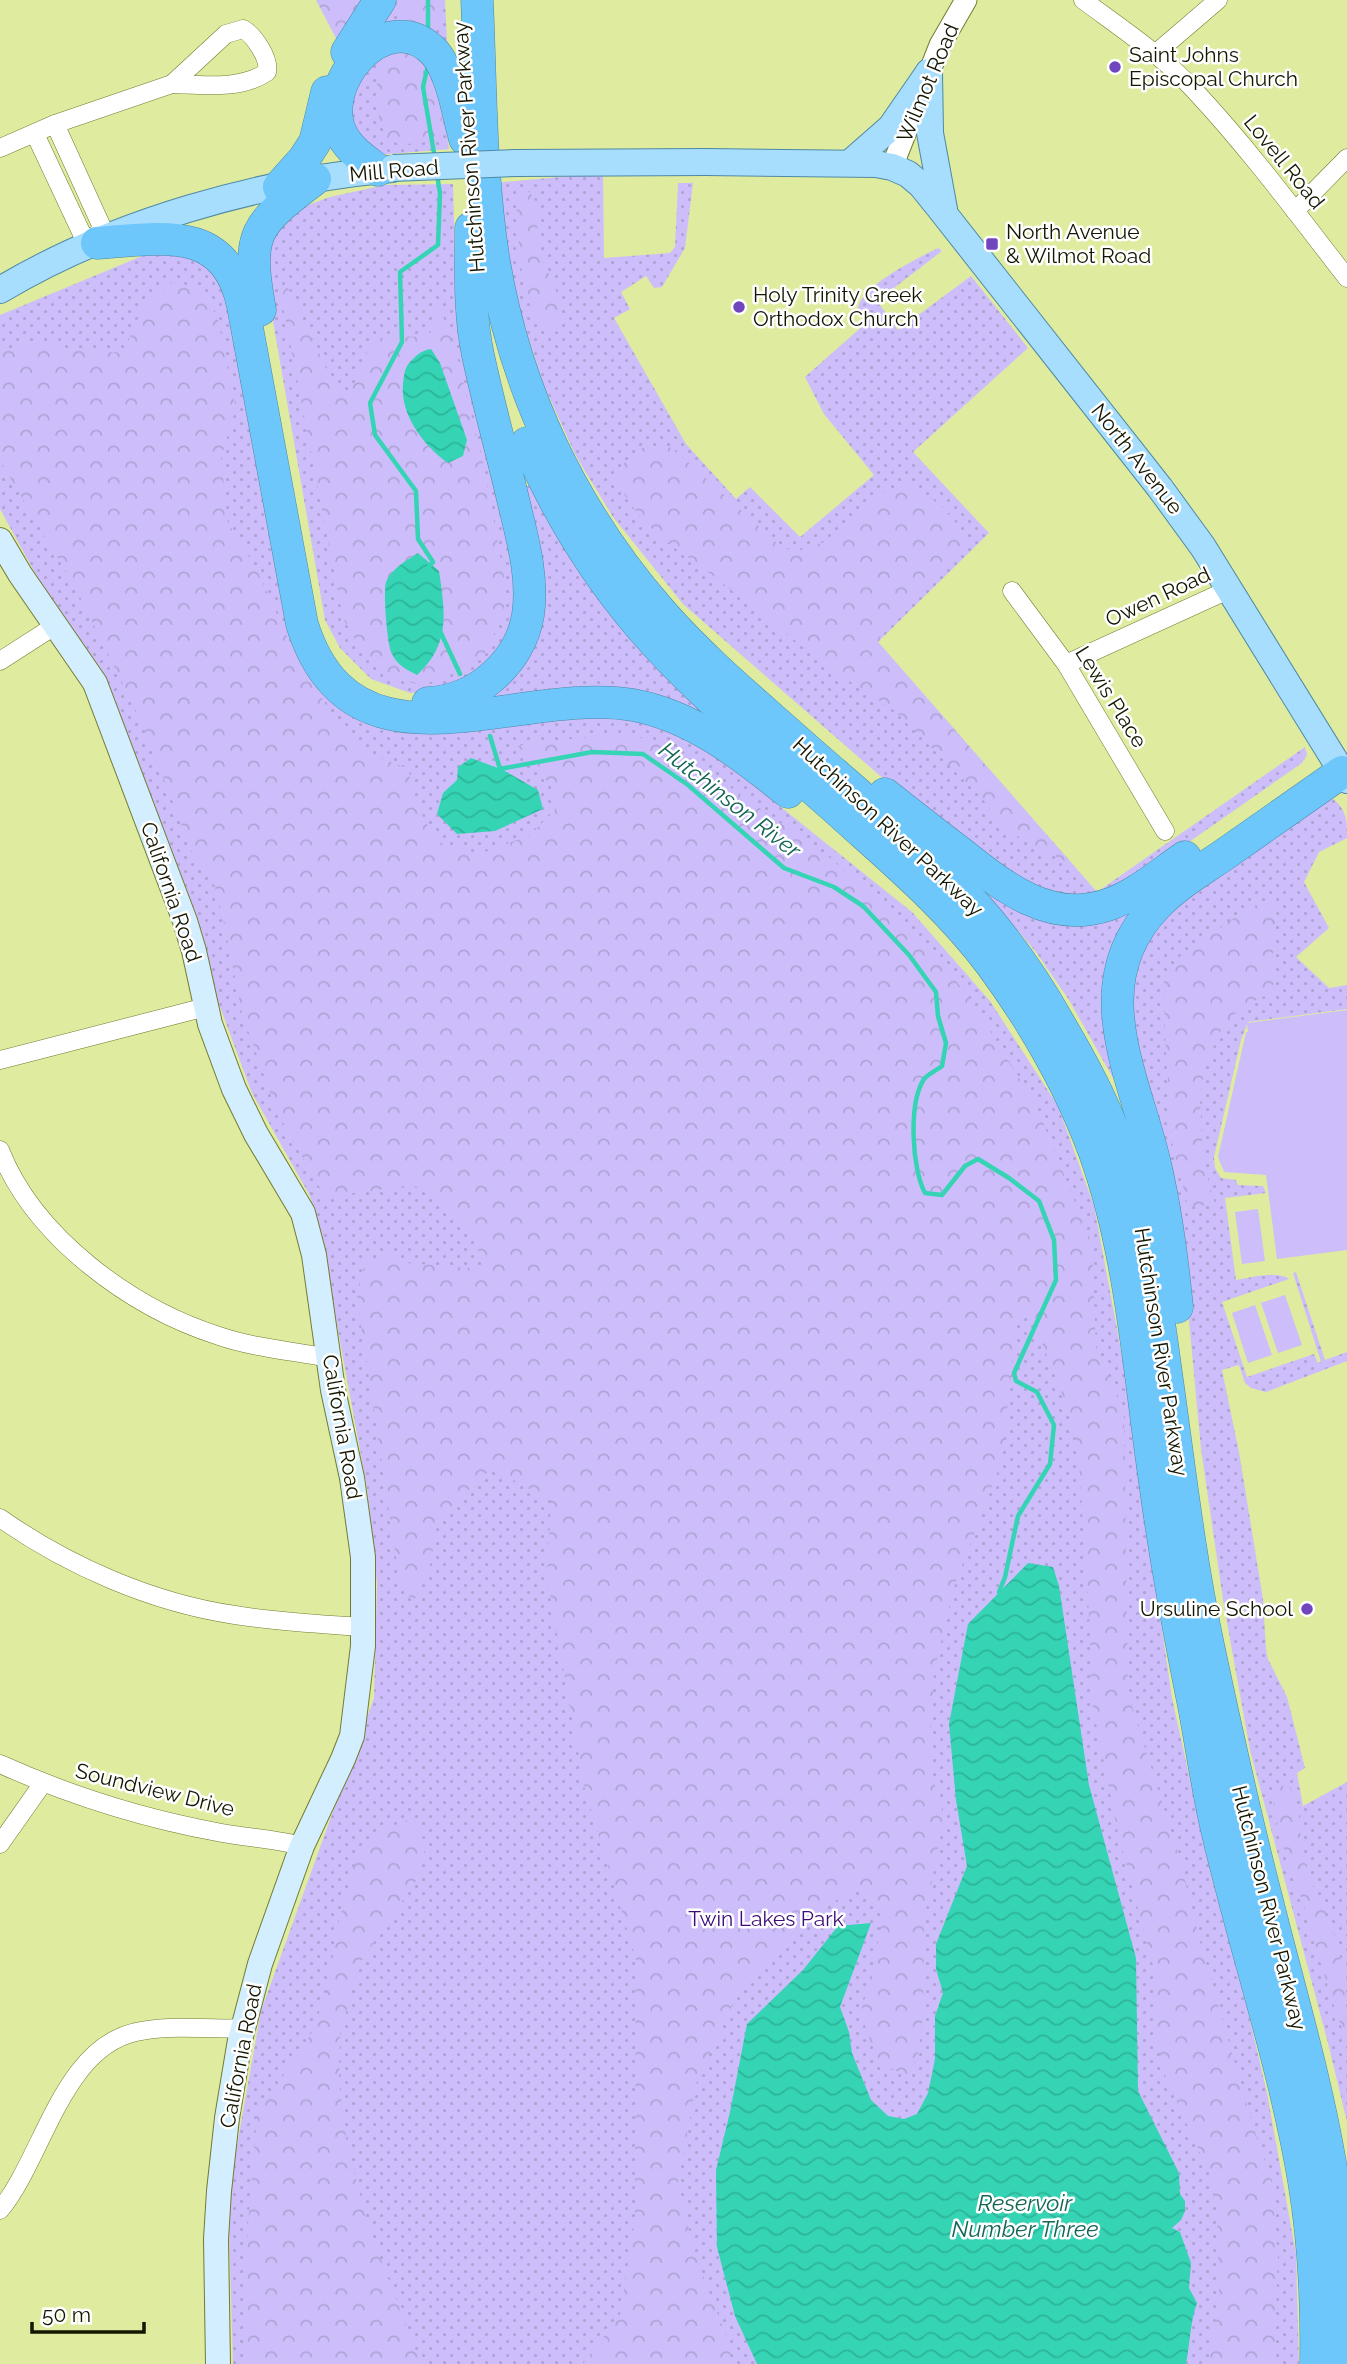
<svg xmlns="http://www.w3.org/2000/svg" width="1347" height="2364" viewBox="0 0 1347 2364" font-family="Raleway,sans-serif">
	<defs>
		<pattern id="grass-dots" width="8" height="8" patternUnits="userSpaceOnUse" patternTransform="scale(1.75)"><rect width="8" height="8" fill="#cdbefb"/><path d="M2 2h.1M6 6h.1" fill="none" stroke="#afa3d5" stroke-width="1.8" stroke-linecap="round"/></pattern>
		<pattern id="forest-crowns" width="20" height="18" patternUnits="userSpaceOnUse" patternTransform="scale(1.75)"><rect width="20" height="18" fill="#cdbefb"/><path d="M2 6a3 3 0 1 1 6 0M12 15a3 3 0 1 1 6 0" fill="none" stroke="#afa3d5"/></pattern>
		<pattern id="water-waves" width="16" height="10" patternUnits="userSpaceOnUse" patternTransform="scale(1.75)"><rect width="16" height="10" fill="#34d4b4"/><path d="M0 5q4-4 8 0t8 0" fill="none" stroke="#2db599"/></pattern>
	</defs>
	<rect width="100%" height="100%" fill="#dfeb9e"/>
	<g fill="url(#grass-dots)">
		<path d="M 388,0 L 445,0 L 448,60 L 365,41 Z"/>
		<path d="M 377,49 L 422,49 L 441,89 L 449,149 L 379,155 L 362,150 L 346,96 Z"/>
		<path d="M 603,173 L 604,258 L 670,253 L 675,247 L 678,183 L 693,183 L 685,248 L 662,287 L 654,288 L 646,276 L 621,292 L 630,309 L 614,318 L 686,444 L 736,499 L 750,487 L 800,537 L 874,475 L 824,414 L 805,377 L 866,323 L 858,309 C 860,286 918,258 938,248 L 942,251 L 877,301 L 898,330 L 971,276 L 1028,348 L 913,452 L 989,533 L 878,642 L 1097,892 L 1305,747 L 1307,755 L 1302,763 L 1136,879 L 1104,896 L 1047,898 L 902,795 L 683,604 L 613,517 L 576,456 L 544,386 L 516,300 L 494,183 Z"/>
		<path d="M 453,184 L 456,297 L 515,566 L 517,604 L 499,653 L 449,690 L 410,693 L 371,679 L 340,648 L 325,620 L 263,264 L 280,221 L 297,209 L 330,197 L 385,185 Z"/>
		<path d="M 171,249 L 206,262 L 226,284 L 270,531 L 363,719 L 421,733 L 569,716 L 631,716 L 673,732 L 727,764 L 912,912 L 990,1001 L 1058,1106 L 1094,1206 L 1123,1361 L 1172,1698 L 1211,1875 L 1243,1990 L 1267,2093 L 1296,2254 L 1299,2364 L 233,2364 L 228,2196 L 261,2011 L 374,1698 L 377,1584 L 367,1488 L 321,1238 L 310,1196 L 252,1093 L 216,996 L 187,891 L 103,672 L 40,582 L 0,509 L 0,315 L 147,254 Z"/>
		<path d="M 530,485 L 722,728 L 685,712 L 463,708 L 514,666 L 522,488 Z"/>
		<path d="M 1333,799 C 1347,810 1347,821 1347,838 L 1319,852 L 1304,882 L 1329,928 L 1296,957 L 1329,988 L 1347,985 L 1347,1009 L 1248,1022 L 1241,1040 L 1214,1157 L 1215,1168 L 1221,1178 L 1236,1180 L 1238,1185 L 1263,1186 L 1266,1193 L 1225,1198 L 1236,1280 C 1251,1278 1276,1270 1289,1279 L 1222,1302 L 1247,1377 L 1314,1354 L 1318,1363 L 1321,1362 L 1293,1273 L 1296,1272 L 1325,1360 L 1347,1352 L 1347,1361 L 1266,1392 L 1251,1388 L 1245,1383 L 1239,1365 L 1222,1370 L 1239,1452 L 1263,1599 L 1266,1650 L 1268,1659 L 1287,1697 L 1305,1768 L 1297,1773 L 1303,1806 L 1347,1782 L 1347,2122 L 1328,2043 L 1250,1750 L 1224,1606 L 1201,1449 L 1188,1310 L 1128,1021 L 1139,950 L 1164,914 L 1324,802 Z"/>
		<path d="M 1177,873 L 1129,925 L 1117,1085 L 1069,1000 L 1036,952 L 973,877 L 1037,911 Z"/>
	</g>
	<g fill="url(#forest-crowns)" fill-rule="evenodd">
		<path d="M 316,0 L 364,0 L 339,44 Z"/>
		<path d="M 398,0 L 439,0 L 440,19 L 436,28 C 417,24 401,22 398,0 Z"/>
		<path d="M 405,49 C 414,60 426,71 433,83 C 443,99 446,125 435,141 L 407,144 L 391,142 L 379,121 L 376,70 L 382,58 Z"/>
		<path d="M 528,191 C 547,211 534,220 538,242 C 544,277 567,292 559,331 L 551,333 C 546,328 540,323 536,317 C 519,291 518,229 516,198 Z"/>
		<path d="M 172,282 L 196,287 L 206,294 L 218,320 L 236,408 L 221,458 L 228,523 L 256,568 L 288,639 L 335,721 L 367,753 L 409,769 L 412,794 L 435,841 L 479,854 L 530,835 L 556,809 L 552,787 L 518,746 L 579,738 L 631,736 L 668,743 L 830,858 L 907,926 L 968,995 L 1036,1105 L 1092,1244 L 1096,1348 L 1124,1413 L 1128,1693 L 1180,1860 L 1201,1945 L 1253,2126 L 1271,2180 L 1278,2256 L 1274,2364 L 1209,2364 L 1219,2290 L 1217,2213 L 1212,2179 L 1166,2078 L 1157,2043 L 1155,1973 L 1118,1833 L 1091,1698 L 1090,1630 L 1079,1463 L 1071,1416 L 1028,1308 L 1017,1318 L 1002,1460 L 953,1590 L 934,1673 L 929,1763 L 944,1817 L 924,1922 L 923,2015 L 919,2050 L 909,2077 L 880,2063 L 866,2031 L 862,2008 L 874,1967 L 883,1911 L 858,1887 L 832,1903 L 743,1982 L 697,2081 L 678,2183 L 694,2252 L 730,2346 L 731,2364 L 583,2364 L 620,2315 L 635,2219 L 636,1959 L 585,1790 L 547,1578 L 551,1501 L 492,1468 L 438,1519 L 430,1565 L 413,1603 L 399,1577 L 357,1298 L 365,1262 L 387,1254 L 407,1263 L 483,1269 C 477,1227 446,1209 414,1185 L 325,1197 L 276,1110 L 242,1013 L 223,918 L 213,880 L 194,857 L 143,725 L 73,583 L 0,461 L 0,351 L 39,341 L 73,350 L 123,353 L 141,311 Z"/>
		<path d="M 287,286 L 328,372 L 347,393 C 363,380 360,346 382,339 C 394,335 413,337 426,337 L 436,326 L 435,296 L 455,348 L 484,467 L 506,588 L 503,615 L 484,655 L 427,684 L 416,684 L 394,677 L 364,656 L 343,618 L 281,296 ZM 440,582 L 441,600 L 401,667 L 391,653 L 386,620 L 385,583 Z"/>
		<path d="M 668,446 L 686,460 L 780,546 L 795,552 L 824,542 L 876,497 L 905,483 C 935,501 952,507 965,542 L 886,623 L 878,642 L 1072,864 L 1032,846 L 1000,824 L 982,798 L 895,711 L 831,669 L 702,567 L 659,537 L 630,504 L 613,474 L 640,448 Z"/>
		<path d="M 1260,903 L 1274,905 L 1278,919 L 1273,935 L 1273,992 L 1246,1005 L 1225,1022 L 1206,1063 L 1200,1098 L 1203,1161 L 1215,1204 L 1188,1208 L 1172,1143 L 1165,1035 L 1164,980 L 1178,958 L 1241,913 Z"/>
		<path d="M 1279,1786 L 1290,1787 C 1303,1811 1298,1835 1304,1860 C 1311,1889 1329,1912 1336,1940 C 1345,1972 1347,2008 1347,2041 C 1330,1999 1319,1955 1306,1912 C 1293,1872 1274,1833 1273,1791 Z"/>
		<path d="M 414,1818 L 426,1846 L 415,1883 L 359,1964 L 340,2034 L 339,2081 L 347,2145 L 369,2228 L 421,2364 L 245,2364 L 244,2329 L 248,2225 L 257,2115 L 311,2034 L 328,1989 L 338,1925 L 355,1861 L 387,1828 Z"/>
	</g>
	<g fill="#cdbefb">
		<path d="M 1347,1010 L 1347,1250 L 1277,1259 L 1266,1175 L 1224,1172 L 1218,1157 L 1246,1032 L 1248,1032 L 1247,1023 Z"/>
		<path d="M 1258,1209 L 1265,1261 L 1242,1264 L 1235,1212 Z"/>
		<path d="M 1285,1295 L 1302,1345 L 1278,1353 L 1261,1303 Z"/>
		<path d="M 1255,1305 L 1272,1355 L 1248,1363 L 1232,1313 Z"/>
	</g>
	<g fill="url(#water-waves)">
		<path d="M 431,349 L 440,363 L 467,440 L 463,456 L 448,463 C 424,446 400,415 403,384 C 404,376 404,370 409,363 C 417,355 420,351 431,349 Z"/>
		<path d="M 418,553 L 439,571 C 445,612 451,644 417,675 C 407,670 397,665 392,654 C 387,646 383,591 386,582 C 391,569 407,560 418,553 Z"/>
		<path d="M 471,758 L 503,770 L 538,790 L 543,809 L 495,831 L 457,834 L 437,814 L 443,793 L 457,780 L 458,767 Z"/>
		<path d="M 1028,1563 L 1053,1567 L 1059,1586 L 1089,1785 L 1136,1958 L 1138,2091 L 1179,2173 L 1180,2194 L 1185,2201 L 1185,2211 L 1181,2220 L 1172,2228 L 1180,2232 L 1191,2263 L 1189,2288 L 1197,2303 C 1190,2322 1190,2344 1186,2364 L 757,2364 L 735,2316 L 717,2247 L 716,2170 L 730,2112 L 747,2024 L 803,1970 L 838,1926 L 871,1923 L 840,2007 L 849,2032 L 852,2053 L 871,2100 L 888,2116 L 904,2119 L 917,2114 L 928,2093 L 935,2059 L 935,2016 L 943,1993 L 936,1969 L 936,1944 L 967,1866 L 956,1800 L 949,1724 L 968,1624 Z"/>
	</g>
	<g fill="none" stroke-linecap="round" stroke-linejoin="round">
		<g stroke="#34d4b4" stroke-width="4.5">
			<path d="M 428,0 L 428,34"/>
			<path d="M 428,65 L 423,87 L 435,159"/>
			<path d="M 427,569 L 433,562 L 418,539 L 416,491 L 375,435 L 370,403 L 402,342 L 400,272 L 438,245 L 440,193 L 437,175"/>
			<path d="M 440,631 L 460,674"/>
			<path d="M 490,736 L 500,769 L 592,752 L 643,754 L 688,785 L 784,868 L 834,887 L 863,906 L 909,955 L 936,992 L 938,1016 L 946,1043 L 942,1066 C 937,1070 928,1074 924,1079 C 908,1104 912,1169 925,1193 L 942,1195 L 965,1166 L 978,1159 L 1009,1178 L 1039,1201 L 1054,1240 L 1056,1280 L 1014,1373 L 1016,1381 L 1037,1392 L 1054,1425 L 1050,1464 L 1018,1516 L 1005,1577 L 999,1592"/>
		</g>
		<defs>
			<g id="minor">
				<path d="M 1083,0 C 1122,29 1163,56 1195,91 C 1250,150 1298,215 1347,278"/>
				<path d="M 243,29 C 254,35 270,59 267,72 C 241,90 203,85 172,84 L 226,34 Z"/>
				<path d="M 1155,54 L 1218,0"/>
				<path d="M 35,134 L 82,234 L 97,243 L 101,225 L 55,124"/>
				<path d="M 0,148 L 55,124 L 172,84"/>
				<path d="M 1295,211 L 1347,158"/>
				<path d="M 1012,591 L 1066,664 L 1165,831"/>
				<path d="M 0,661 L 56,625"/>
				<path d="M 1066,664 L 1230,589"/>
				<path d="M 0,1060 L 206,1007"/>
				<path d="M 0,1150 C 34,1237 131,1308 219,1336 C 254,1348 293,1351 329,1358"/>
				<path d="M 0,1518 C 68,1566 153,1603 235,1615 C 277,1622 320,1624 362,1627"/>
				<path d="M 0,1764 C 71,1796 145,1819 222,1833 C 249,1838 276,1839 302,1846"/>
				<path d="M 0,1844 L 43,1783"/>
				<path d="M 0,2210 C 43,2158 62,2048 136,2032 C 170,2024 207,2030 242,2028"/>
			</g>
			<path id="tertiary" d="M 892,167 L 940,45 L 966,0"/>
			<path id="secondary" d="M 0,540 L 20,574 L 95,683 L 185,921 L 194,951 L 210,1024 L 234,1089 L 256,1134 L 303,1213 L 314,1255 L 333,1390 L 352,1478 L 363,1557 L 363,1646 L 352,1736 L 343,1759 L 302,1846 L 260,1964 L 240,2040 L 227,2118 L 219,2191 L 216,2239 L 218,2364"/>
			<g id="primary">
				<path d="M 929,72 L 930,133 L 944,209"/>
				<path d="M 516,163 L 706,162 L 876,164 L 892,167 L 908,174 L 921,185 L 938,206 L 1160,488 L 1203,547 L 1347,780"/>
				<path d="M 850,163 L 891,127 L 929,72"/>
				<path d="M 0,290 C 114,222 260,181 392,169"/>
			</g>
			<g id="motorway">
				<path d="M 477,0 C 481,87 480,176 494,262 C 516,392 574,513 661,612 C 701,658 749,698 794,738 C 856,793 921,846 977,907 C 1009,943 1037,984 1060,1025 C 1080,1059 1099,1093 1113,1130 C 1143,1209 1155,1290 1166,1373 C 1179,1464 1189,1555 1208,1645 C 1226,1730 1245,1816 1267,1901 C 1289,1989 1316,2078 1331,2168 C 1342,2233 1346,2298 1346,2364"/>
				<path d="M 347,52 L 380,0"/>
				<path d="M 378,170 C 365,160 351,151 343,137 C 314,87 386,0 435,53 C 452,73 458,114 465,139"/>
				<path d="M 279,187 L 304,159 L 315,142 L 327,92"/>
				<path d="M 97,243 C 162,238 226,224 243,306 L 302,624 C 352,786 517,685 633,705 C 693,716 742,755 788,792"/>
				<path d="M 260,310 C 246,233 254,225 315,179"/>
				<path d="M 527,443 C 556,509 593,571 640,626 C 701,697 777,756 846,818 C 897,864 949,908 991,964 C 1033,1021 1070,1085 1095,1153 C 1132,1257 1139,1373 1155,1482 C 1165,1557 1179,1632 1194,1706 C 1202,1749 1208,1792 1218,1834 C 1245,1949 1284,2063 1304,2181 C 1314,2241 1317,2303 1316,2364"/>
				<path d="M 428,703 C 451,702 474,693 491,678 C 510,662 524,640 528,615 C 534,575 521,534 512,495 C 501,448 488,402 478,355 C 469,313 471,270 471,228"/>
				<path d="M 885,794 C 909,813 933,832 957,850 C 1000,884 1048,925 1107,905 C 1135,896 1160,874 1185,857"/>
				<path d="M 1177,1307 C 1172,1257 1166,1209 1154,1160 C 1133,1073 1082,982 1157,905 C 1176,885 1202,870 1225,854 C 1264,827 1303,799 1342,772"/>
			</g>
		</defs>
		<use href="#minor" stroke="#727b30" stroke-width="19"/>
		<use href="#tertiary" stroke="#727b30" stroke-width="23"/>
		<use href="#secondary" stroke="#727b30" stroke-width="26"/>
		<use href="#primary" stroke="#4e89a3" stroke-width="28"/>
		<use href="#motorway" stroke="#4e89a3" stroke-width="33"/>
		<use href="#minor" stroke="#fff" stroke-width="18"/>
		<use href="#tertiary" stroke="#fff" stroke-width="21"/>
		<use href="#secondary" stroke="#d3eefe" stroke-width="24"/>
		<use href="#primary" stroke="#a7ddfd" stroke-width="26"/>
		<use href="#motorway" stroke="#6dc7fb" stroke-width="32"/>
		<defs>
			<path id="primary-bridge" d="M 393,168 L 516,163"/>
		</defs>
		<use href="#primary-bridge" stroke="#4e89a3" stroke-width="28" stroke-linecap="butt"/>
		<use href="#primary-bridge" stroke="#a7ddfd" stroke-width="26"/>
	</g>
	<g fill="#7045be" stroke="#fff" stroke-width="2.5">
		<circle cx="1115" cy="67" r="7"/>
		<rect x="985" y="237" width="14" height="14" rx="3.5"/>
		<circle cx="739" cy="307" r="7"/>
		<circle cx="1307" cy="1609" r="7"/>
	</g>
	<g text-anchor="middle" stroke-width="5" stroke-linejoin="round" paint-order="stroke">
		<g font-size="21" fill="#131600" stroke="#fff" text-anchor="start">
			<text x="1129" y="62">Saint Johns<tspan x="1129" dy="24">Episcopal Church</tspan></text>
			<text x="1006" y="239">North Avenue<tspan x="1006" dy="24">&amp; Wilmot Road</tspan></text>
			<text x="753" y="302">Holy Trinity Greek<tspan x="753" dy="24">Orthodox Church</tspan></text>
			<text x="1293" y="1616" text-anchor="end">Ursuline School</text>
		</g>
		<g font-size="21" fill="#131600" stroke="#fff">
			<text transform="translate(928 83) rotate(-67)" y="7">Wilmot Road</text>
			<text transform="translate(469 147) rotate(-94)" y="7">Hutchinson River Parkway</text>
			<text transform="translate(1284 162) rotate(51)" y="7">Lovell Road</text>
			<text transform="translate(394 171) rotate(-5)" y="7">Mill Road</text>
			<text transform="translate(1137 459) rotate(52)" y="7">North Avenue</text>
			<text transform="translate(1158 597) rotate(-25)" y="7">Owen Road</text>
			<text transform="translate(1111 697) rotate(58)" y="7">Lewis Place</text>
			<text transform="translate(888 827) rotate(43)" y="7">Hutchinson River Parkway</text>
			<text transform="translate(171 892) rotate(71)" y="7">California Road</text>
			<text transform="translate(1161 1352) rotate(81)" y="7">Hutchinson River Parkway</text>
			<text transform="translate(342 1427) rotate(80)" y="7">California Road</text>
			<text transform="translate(155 1790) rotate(14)" y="7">Soundview Drive</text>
			<text transform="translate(1269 1908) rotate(76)" y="7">Hutchinson River Parkway</text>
			<text transform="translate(241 2056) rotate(-79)" y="7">California Road</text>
		</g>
		<g font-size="21" fill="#3d0c77" stroke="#fff">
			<text x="766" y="1926">Twin Lakes Park</text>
		</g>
		<g font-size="23" font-style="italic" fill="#136655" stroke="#fff">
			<text transform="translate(730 800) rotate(38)" y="8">Hutchinson River</text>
			<text x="1025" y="2211">Reservoir<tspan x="1025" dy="26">Number Three</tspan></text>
		</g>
	</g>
	<path d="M32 2322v10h112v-10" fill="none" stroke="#131600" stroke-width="3.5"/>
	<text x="42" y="2322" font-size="21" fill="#131600" stroke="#ffffff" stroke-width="5" paint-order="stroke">50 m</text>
</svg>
